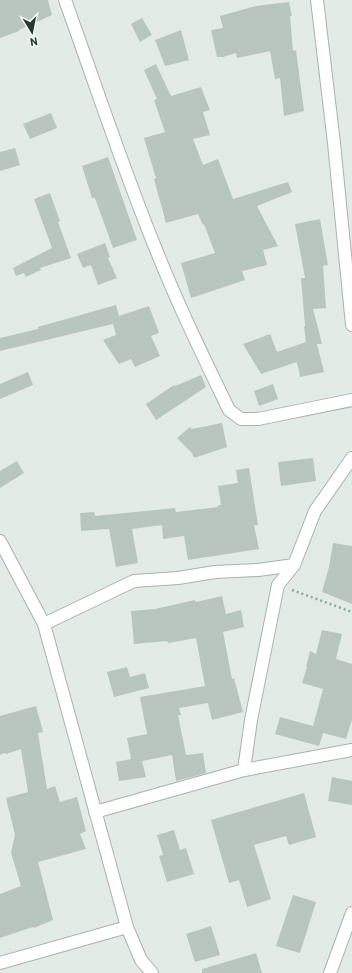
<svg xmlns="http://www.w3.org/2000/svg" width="352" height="973" viewBox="0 0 352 973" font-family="Barlow,sans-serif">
	<rect width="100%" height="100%" fill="#e3ebe6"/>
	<g fill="#b8c6bf">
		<path d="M 0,0 L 48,0 L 52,15 L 19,30 L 19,31 L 0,38 Z"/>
		<path d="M 289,2 L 292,16 L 290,16 L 293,51 L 296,50 L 304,111 L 284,116 L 280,78 L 275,79 L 270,51 L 237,58 L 236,53 L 223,57 L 217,57 L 211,30 L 223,28 L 220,16 L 256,6 Z"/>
		<path d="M 142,18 L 152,35 L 140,42 L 131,24 Z"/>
		<path d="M 181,30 L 189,60 L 165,66 L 155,40 Z"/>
		<path d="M 156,64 L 171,96 L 201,87 L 210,110 L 203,112 L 210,135 L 193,139 L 203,165 L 218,159 L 233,199 L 288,182 L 292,192 L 257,206 L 278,246 L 263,250 L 267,265 L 242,271 L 245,280 L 191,298 L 181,263 L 215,253 L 204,224 L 203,225 L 198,214 L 166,223 L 154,179 L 156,178 L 144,138 L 165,132 L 154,100 L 157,99 L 144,70 Z"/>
		<path d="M 51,113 L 57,128 L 30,139 L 23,124 Z"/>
		<path d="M 15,148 L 20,165 L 0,171 L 0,152 Z"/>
		<path d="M 108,157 L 137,240 L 113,248 L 95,198 L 92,198 L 82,166 Z"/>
		<path d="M 50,193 L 60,221 L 58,222 L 71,258 L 40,268 L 41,270 L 26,277 L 24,273 L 16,276 L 13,268 L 52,248 L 34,199 Z"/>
		<path d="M 320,219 L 328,265 L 323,266 L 326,308 L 313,309 L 322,344 L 317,344 L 324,372 L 300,377 L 297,362 L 261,374 L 243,344 L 270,334 L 277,352 L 306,342 L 304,327 L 305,326 L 301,278 L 305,278 L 295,224 Z"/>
		<path d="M 105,243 L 110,257 L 108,258 L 117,278 L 98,285 L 91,265 L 83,268 L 77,254 Z"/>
		<path d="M 116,305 L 119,316 L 149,306 L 159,333 L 151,336 L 160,356 L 135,367 L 131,359 L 119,364 L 103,340 L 116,335 L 113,324 L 0,351 L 0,338 L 38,329 L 38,327 Z"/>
		<path d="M 28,372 L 33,385 L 0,399 L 0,384 Z"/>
		<path d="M 201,375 L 206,387 L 156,420 L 146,404 L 174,385 L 175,386 Z"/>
		<path d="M 273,384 L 278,399 L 259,406 L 254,391 Z"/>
		<path d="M 222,423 L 227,447 L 194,458 L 192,453 L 177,438 L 190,427 L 192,429 Z"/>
		<path d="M 313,458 L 316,481 L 281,486 L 278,462 Z"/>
		<path d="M 17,461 L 24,473 L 0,488 L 0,471 Z"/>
		<path d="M 249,468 L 258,525 L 254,525 L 259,549 L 188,560 L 184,536 L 163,539 L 162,525 L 132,529 L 138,563 L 116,567 L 109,529 L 81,531 L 80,513 L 94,512 L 95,516 L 175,508 L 176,512 L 218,507 L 218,505 L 221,505 L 218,486 L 238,483 L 236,470 Z"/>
		<path d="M 333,543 L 352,546 L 352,604 L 322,592 L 329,567 Z"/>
		<path d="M 222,596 L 226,614 L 241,610 L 244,627 L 223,632 L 232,679 L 234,678 L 243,712 L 212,720 L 208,703 L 179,708 L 181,715 L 178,715 L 186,755 L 203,753 L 206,773 L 176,781 L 172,755 L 142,761 L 146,777 L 119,781 L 116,762 L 131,759 L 127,738 L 147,734 L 140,697 L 205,686 L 196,638 L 168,643 L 167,641 L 134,644 L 131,611 L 155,609 L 195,600 L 196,602 Z"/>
		<path d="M 322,630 L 342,634 L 336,659 L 352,664 L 352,720 L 346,739 L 323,733 L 319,746 L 275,734 L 280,717 L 313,726 L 323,689 L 302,683 L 307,667 L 306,667 L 310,651 L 316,654 Z"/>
		<path d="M 127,667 L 130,677 L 145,673 L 149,688 L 114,697 L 107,672 Z"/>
		<path d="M 36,706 L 43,732 L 38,733 L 47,789 L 55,786 L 60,802 L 77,797 L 86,831 L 80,834 L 86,849 L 38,862 L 53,920 L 34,928 L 33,927 L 0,938 L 0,894 L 21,886 L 11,853 L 15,835 L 6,798 L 28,792 L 21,749 L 6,754 L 5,753 L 0,755 L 0,716 Z"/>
		<path d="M 332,777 L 352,781 L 352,805 L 328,801 Z"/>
		<path d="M 304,793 L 316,837 L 289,845 L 286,836 L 254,845 L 271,899 L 247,907 L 239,880 L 229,883 L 211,820 Z"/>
		<path d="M 174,830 L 180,850 L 186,848 L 194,874 L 167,882 L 159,856 L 163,855 L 157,835 Z"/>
		<path d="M 293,895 L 316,902 L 300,953 L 276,946 Z"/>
		<path d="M 211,926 L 220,955 L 195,962 L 186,934 Z"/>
		<path d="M 256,953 L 262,973 L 202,973 L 202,969 Z"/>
	</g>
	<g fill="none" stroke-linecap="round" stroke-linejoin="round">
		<defs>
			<g id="street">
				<path d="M 65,0 C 95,83 122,166 155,247 C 177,303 203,356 229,410 L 241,419 L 258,419 L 352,400"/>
				<path d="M 317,0 L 334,143 L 352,325"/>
				<path d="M 0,541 L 44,624 L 127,927 L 141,960 L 152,973"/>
				<path d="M 44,624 L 134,581 L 178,578 L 215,572 L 258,570 L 294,565 L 315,511 L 352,458"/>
				<path d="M 244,770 L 251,720 L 278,585 L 294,565"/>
				<path d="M 95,812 L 244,770 L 352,750"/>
				<path d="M 0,963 L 127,927"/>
				<path d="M 330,973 L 352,913"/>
			</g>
		</defs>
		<use href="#street" stroke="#a6b3ac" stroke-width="14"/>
		<path stroke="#86ac9a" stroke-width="2.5" stroke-dasharray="2 3" stroke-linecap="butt" d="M 292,590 L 352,612"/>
		<use href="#street" stroke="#fff" stroke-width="12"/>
	</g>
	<g transform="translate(32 32) rotate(170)" stroke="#f3f8f5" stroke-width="3" paint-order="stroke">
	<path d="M0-3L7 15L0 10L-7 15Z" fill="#243b31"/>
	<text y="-6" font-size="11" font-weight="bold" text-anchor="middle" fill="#243b31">N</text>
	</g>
</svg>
